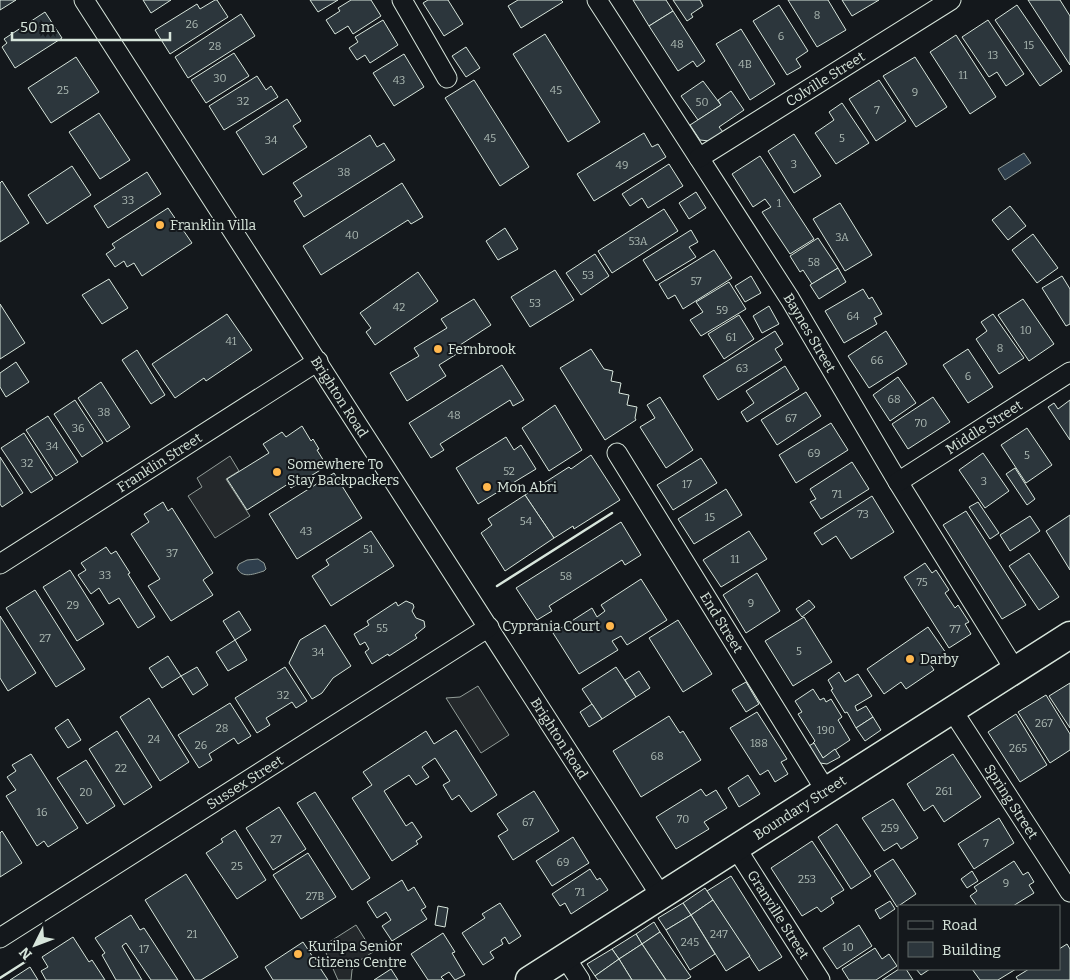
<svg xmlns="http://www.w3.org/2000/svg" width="1070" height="980" viewBox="0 0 1070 980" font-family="Bitter,serif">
	<rect width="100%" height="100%" fill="#14181c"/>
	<g fill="#24282b" stroke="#939e99">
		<path d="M 230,456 L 239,471 L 226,479 L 250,516 L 215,538 L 188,496 L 202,487 L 197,478 Z"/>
		<path d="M 478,686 L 509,735 L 481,753 L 446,698 L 460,697 Z"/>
		<path d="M 356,925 L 373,952 L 357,962 L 352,970 L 351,980 L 338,980 L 323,946 Z"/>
	</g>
	<g fill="#2f3f4d" stroke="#939e99">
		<path d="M 1024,153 L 1031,163 L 1005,180 L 998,169 Z"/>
		<path d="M 258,559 L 264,563 L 266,569 L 264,571 C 254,574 242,579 237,568 L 239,564 L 247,560 Z"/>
	</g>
	<g fill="#2c363c" stroke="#d8e6dc">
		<path d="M 0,0 L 16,0 L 0,10 Z"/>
		<path d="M 143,0 L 171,0 L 151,13 Z"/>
		<path d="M 215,0 L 217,0 L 228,17 L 170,54 L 155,30 L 197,4 L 200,9 Z"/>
		<path d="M 310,0 L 338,0 L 318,12 Z"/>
		<path d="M 351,0 L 371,0 L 381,16 L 353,34 L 348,26 L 335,34 L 326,20 L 340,11 L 338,8 Z"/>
		<path d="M 428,0 L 448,0 L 463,24 L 444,36 L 423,3 Z"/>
		<path d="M 518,0 L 561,0 L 563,2 L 521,28 L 508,6 Z"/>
		<path d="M 633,0 L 666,0 L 673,11 L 649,26 Z"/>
		<path d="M 673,0 L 700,0 L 703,6 L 691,14 L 693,17 L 687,21 Z"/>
		<path d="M 788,0 L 828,0 L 846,30 L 817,47 Z"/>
		<path d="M 842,0 L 879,0 L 852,16 Z"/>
		<path d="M 1028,0 L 1060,0 L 1070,16 L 1070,65 Z"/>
		<path d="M 779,5 L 808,51 L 796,59 L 801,67 L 787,75 L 753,21 Z"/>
		<path d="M 1017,5 L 1062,71 L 1040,86 L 995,20 Z"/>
		<path d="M 673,11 L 705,61 L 697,67 L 693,61 L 678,71 L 649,26 Z"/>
		<path d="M 45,12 L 62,38 L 15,68 L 2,47 L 7,43 L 4,39 Z"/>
		<path d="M 241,14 L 255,36 L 188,78 L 175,57 Z"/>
		<path d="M 383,20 L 398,45 L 370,63 L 365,55 L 357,60 L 349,48 L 358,42 L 355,37 Z"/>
		<path d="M 988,20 L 1024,74 L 1006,86 L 997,72 L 989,77 L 962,37 Z"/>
		<path d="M 741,29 L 775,84 L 750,100 L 716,44 Z"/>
		<path d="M 545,34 L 600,122 L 568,142 L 513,54 Z"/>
		<path d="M 956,35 L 996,97 L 970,114 L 930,52 Z"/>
		<path d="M 466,47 L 480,68 L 466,77 L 452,56 Z"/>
		<path d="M 234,53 L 249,76 L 206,103 L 191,80 Z"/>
		<path d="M 404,54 L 424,87 L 394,106 L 373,73 Z"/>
		<path d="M 76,57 L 99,92 L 51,123 L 28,88 Z"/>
		<path d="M 915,57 L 947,107 L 916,127 L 883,76 Z"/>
		<path d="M 257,76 L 266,90 L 271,86 L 278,97 L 224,130 L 209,106 Z"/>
		<path d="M 474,80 L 529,167 L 500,186 L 445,98 Z"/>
		<path d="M 879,80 L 906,121 L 876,141 L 849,99 Z"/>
		<path d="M 703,81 L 721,105 L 698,120 L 681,96 Z"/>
		<path d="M 731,91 L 744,110 L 719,127 L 723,132 L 709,141 L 700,140 L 690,125 L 721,105 L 718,100 Z"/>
		<path d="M 287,99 L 301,121 L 293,126 L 307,147 L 263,175 L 236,132 Z"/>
		<path d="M 842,103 L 869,143 L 836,164 L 815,133 L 834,120 L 829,112 Z"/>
		<path d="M 99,113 L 130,160 L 100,179 L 69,132 Z"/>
		<path d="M 644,133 L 652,147 L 658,144 L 666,157 L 594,201 L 577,174 Z"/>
		<path d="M 794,134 L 821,176 L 794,193 L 768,151 Z"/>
		<path d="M 370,135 L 377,147 L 384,143 L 395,160 L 304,217 L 294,201 L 302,196 L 293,183 Z"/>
		<path d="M 760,156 L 814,239 L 790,254 L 762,212 L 771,207 L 765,199 L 753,207 L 732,174 Z"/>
		<path d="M 669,164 L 683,186 L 648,208 L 642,198 L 630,206 L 622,194 Z"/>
		<path d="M 72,166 L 91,195 L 47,224 L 28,195 Z"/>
		<path d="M 147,172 L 161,194 L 108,228 L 94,206 Z"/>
		<path d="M 2,181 L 29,223 L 0,242 L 0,183 Z"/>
		<path d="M 402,183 L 423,217 L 411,224 L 408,220 L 321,275 L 303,246 Z"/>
		<path d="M 696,192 L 706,208 L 689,219 L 679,203 Z"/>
		<path d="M 840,203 L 872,255 L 845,271 L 813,219 Z"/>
		<path d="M 1010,206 L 1026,226 L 1008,240 L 992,220 Z"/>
		<path d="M 168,208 L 192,243 L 142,276 L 134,263 L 127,267 L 124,261 L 115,267 L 106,254 L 115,248 L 112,244 Z"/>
		<path d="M 664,209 L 678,231 L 612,273 L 598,251 Z"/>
		<path d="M 505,228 L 518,249 L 498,260 L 486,241 Z"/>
		<path d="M 691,230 L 698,242 L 689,247 L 696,257 L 656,281 L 643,260 Z"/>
		<path d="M 1033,234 L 1058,268 L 1037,283 L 1012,250 Z"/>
		<path d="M 818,238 L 838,268 L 812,284 L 803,270 L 800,272 L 790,256 Z"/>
		<path d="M 714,250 L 732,278 L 683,309 L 675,295 L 668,299 L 659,284 Z"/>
		<path d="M 595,254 L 609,276 L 581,295 L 566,273 Z"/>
		<path d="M 838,268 L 846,282 L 819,299 L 810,285 Z"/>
		<path d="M 555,270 L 574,300 L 530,327 L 511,297 Z"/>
		<path d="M 418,272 L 438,301 L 375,345 L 366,332 L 371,328 L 360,313 Z"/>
		<path d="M 751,276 L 761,293 L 745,302 L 735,286 Z"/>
		<path d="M 1062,276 L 1070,289 L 1070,324 L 1066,326 L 1042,288 Z"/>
		<path d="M 109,279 L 128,308 L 102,324 L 82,295 Z"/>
		<path d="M 729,282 L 746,309 L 701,336 L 690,320 L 703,312 L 696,302 Z"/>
		<path d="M 863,289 L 869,299 L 872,297 L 882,314 L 874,318 L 877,324 L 844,343 L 825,311 Z"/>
		<path d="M 474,299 L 491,325 L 460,345 L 463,350 L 439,365 L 446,376 L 407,401 L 390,373 L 419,356 L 414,348 L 447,328 L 441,319 Z"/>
		<path d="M 1023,299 L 1054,344 L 1029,361 L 998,315 Z"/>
		<path d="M 0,304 L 25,343 L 0,359 Z"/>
		<path d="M 769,306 L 779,324 L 762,333 L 753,316 Z"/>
		<path d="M 227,314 L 252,350 L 206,381 L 204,378 L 175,398 L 152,364 Z"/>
		<path d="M 993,314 L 1024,358 L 999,374 L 976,339 L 987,331 L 981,322 Z"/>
		<path d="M 739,315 L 754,339 L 724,359 L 708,334 Z"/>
		<path d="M 775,331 L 783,344 L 775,349 L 782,360 L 718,400 L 703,376 Z"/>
		<path d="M 886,331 L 907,364 L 869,388 L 848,356 Z"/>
		<path d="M 591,349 L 604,369 L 613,371 L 611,381 L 621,383 L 619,393 L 629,395 L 627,405 L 637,407 L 635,418 L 636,420 L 605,440 L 560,368 Z"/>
		<path d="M 968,349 L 993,387 L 968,403 L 943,365 Z"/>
		<path d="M 137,350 L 165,395 L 151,404 L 122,360 Z"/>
		<path d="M 16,362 L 29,382 L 6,397 L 0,387 L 0,373 Z"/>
		<path d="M 502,365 L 524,400 L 513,406 L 510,400 L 440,444 L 444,450 L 431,458 L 409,423 Z"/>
		<path d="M 785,366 L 799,389 L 747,422 L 741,412 L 754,403 L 746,391 Z"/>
		<path d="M 898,377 L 916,403 L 890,421 L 873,395 Z"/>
		<path d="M 101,382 L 130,427 L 107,442 L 78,398 Z"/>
		<path d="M 806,392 L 821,416 L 777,445 L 761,420 Z"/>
		<path d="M 660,397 L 693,450 L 666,468 L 640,427 L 655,418 L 647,405 Z"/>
		<path d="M 933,397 L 950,422 L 908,449 L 892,424 Z"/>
		<path d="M 75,400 L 103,443 L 82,457 L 54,414 Z"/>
		<path d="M 1070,400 L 1070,440 L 1048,407 L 1054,403 L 1058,409 Z"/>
		<path d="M 555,405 L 582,450 L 549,471 L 522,428 Z"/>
		<path d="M 48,416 L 78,462 L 56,476 L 26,430 Z"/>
		<path d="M 831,423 L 848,450 L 796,483 L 779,455 Z"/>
		<path d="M 302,426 L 311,441 L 313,439 L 319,449 L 317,450 L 327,466 L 291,488 L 288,484 L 247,510 L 227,479 L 269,453 L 263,444 L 282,432 L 286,437 Z"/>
		<path d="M 1027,428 L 1052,465 L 1026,483 L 1001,445 Z"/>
		<path d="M 24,433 L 53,479 L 31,493 L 1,448 Z"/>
		<path d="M 506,437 L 514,450 L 521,445 L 536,469 L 478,504 L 456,468 Z"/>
		<path d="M 983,453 L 1009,491 L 985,508 L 959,470 Z"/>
		<path d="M 591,455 L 620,500 L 574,529 L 573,526 L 554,538 L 525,495 L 569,467 L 571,469 Z"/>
		<path d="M 0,457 L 23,493 L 2,507 L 0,504 Z"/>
		<path d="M 701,458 L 717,483 L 673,510 L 657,485 Z"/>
		<path d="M 852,462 L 869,489 L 821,519 L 810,502 L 816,499 L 810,489 Z"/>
		<path d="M 1015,468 L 1035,499 L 1027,505 L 1006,474 Z"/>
		<path d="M 334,473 L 362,518 L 297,559 L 269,514 Z"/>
		<path d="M 726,489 L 742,515 L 694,544 L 678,519 Z"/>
		<path d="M 525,495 L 554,538 L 505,571 L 481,533 L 492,525 L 488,519 Z"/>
		<path d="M 872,496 L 894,532 L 851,559 L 836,536 L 822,545 L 814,533 Z"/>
		<path d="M 163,502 L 168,511 L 172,508 L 213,573 L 203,580 L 213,595 L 171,621 L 148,586 L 160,579 L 131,534 L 149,522 L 144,514 Z"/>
		<path d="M 978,502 L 999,533 L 990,539 L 969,507 Z"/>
		<path d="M 966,511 L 1026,605 L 1002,619 L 943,525 Z"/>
		<path d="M 1070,515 L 1070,570 L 1046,531 Z"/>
		<path d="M 1030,516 L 1040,531 L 1010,551 L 1000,535 Z"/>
		<path d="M 621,522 L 641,555 L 625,565 L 622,560 L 549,606 L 552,611 L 537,620 L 516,588 Z"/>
		<path d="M 371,531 L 394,566 L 331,606 L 312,576 L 329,565 L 326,560 Z"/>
		<path d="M 749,531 L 767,559 L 721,587 L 703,560 Z"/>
		<path d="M 106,547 L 111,554 L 116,551 L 130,573 L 128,574 L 155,617 L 138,628 L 119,598 L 109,604 L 99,588 L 91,594 L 78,575 L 86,570 L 81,563 Z"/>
		<path d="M 1029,553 L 1059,597 L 1039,610 L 1009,566 Z"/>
		<path d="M 925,563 L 932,573 L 936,570 L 949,590 L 945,593 L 955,608 L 958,605 L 969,622 L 965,624 L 971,634 L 949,648 L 904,577 Z"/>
		<path d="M 70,570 L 104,624 L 77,641 L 43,587 Z"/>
		<path d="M 757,573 L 780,611 L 746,633 L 723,595 Z"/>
		<path d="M 641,579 L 667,620 L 627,645 L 621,636 L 612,641 L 618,650 L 579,674 L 553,633 L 592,608 L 597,617 L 605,611 L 601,605 Z"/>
		<path d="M 35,590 L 85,669 L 56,687 L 6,608 Z"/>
		<path d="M 809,600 L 815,607 L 802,617 L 796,609 Z"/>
		<path d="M 406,601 L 413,604 L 414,607 L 412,611 L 416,618 L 424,621 L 425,627 L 415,635 L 417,638 L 389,656 L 388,654 L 372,664 L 365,652 L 369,649 L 365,642 L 360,645 L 354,634 L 369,625 L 367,621 L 396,602 L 398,606 Z"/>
		<path d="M 239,611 L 251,630 L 235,640 L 223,621 Z"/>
		<path d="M 0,616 L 36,673 L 8,691 L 0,678 Z"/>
		<path d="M 804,617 L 832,662 L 793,686 L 765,641 Z"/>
		<path d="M 678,620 L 712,674 L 683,692 L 649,638 Z"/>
		<path d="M 325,625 L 351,666 L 333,678 L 322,693 L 312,699 L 289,663 L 300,640 Z"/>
		<path d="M 928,627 L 946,653 L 930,664 L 934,670 L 906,689 L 901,682 L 884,694 L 867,669 Z"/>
		<path d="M 235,640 L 247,660 L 228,671 L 216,652 Z"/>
		<path d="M 168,656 L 181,676 L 162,688 L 149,668 Z"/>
		<path d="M 197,667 L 208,685 L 193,695 L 181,676 Z"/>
		<path d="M 285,667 L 307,701 L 296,708 L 292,702 L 266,718 L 270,725 L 257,733 L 235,698 Z"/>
		<path d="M 616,667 L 636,697 L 602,719 L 582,689 Z"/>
		<path d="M 639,671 L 650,688 L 636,697 L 625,680 Z"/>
		<path d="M 839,672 L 845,682 L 858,674 L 872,696 L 855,706 L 857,711 L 866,706 L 873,717 L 856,728 L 847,712 L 845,713 L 831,690 L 833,689 L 828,680 Z"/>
		<path d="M 746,682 L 759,704 L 746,712 L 732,690 Z"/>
		<path d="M 1070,683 L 1070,728 L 1049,696 Z"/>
		<path d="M 813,689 L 820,700 L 824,698 L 826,702 L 831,699 L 842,717 L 838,720 L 850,740 L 823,758 L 813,743 L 815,741 L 798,714 L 802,712 L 795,701 Z"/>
		<path d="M 1046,695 L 1070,734 L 1070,750 L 1050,763 L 1018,712 Z"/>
		<path d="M 149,698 L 189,762 L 160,781 L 120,717 Z"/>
		<path d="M 230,703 L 251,736 L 238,744 L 234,738 L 209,754 L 212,760 L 199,768 L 178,735 Z"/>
		<path d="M 592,704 L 602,719 L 589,727 L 580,712 Z"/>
		<path d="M 757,712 L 787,759 L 781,762 L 788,774 L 775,782 L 768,770 L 760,775 L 730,728 Z"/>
		<path d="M 1016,714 L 1047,765 L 1020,782 L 988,732 Z"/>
		<path d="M 669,716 L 680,733 L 683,731 L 701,760 L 641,797 L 613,751 Z"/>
		<path d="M 873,717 L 881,730 L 865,741 L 856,728 Z"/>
		<path d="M 68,719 L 81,740 L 68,748 L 55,728 Z"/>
		<path d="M 456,730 L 497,795 L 471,812 L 459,795 L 452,800 L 443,785 L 450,781 L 435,758 L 422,767 L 429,777 L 416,785 L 409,775 L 384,791 L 406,826 L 412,822 L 422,837 L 416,841 L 418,844 L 392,861 L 352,798 L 372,785 L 363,772 L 426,731 L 434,744 Z"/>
		<path d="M 117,731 L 152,787 L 124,805 L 89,749 Z"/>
		<path d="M 814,743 L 823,758 L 835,749 L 840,757 L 827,764 L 820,763 L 807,747 Z"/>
		<path d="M 31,754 L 78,828 L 48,847 L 44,841 L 37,846 L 6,796 L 16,790 L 7,777 L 16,771 L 12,765 Z"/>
		<path d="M 953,754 L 981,797 L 944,822 L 933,805 L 924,811 L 907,784 Z"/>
		<path d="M 86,760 L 115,806 L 87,824 L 57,778 Z"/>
		<path d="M 748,775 L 760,794 L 739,807 L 728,788 Z"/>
		<path d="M 701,789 L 706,796 L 716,790 L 727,808 L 704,822 L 709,829 L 676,849 L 656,817 Z"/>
		<path d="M 534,791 L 559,831 L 513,860 L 498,836 L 508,830 L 497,814 Z"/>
		<path d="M 315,792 L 370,878 L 352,890 L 297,803 Z"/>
		<path d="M 893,799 L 918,838 L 901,849 L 897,843 L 884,851 L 862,818 Z"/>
		<path d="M 279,807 L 306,849 L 273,870 L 246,828 Z"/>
		<path d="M 999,818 L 1014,843 L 974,869 L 958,844 Z"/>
		<path d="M 837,824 L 871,876 L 851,889 L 818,837 Z"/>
		<path d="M 235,830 L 266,880 L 237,899 L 206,853 L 223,842 L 221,839 Z"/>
		<path d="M 2,831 L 22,863 L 0,877 L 0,833 Z"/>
		<path d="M 573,837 L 589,863 L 552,886 L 536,861 Z"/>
		<path d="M 812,841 L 844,890 L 831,898 L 834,903 L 821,912 L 817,907 L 802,916 L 771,868 Z"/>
		<path d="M 308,853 L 336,897 L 301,919 L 273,875 Z"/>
		<path d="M 893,859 L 916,894 L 897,907 L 874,871 Z"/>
		<path d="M 1014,861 L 1023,875 L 1028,872 L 1034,882 L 1029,885 L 1034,893 L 1013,906 L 977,906 L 970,896 L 977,891 L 974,887 Z"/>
		<path d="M 590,869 L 597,880 L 600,878 L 608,890 L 571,914 L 565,903 L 560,906 L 552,894 Z"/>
		<path d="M 972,871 L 978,881 L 967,888 L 961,879 Z"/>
		<path d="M 186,874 L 238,957 L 201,980 L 195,980 L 145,900 Z"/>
		<path d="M 731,876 L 782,957 L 759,971 L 707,891 Z"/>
		<path d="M 402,880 L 408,891 L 414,887 L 426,907 L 421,910 L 427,919 L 392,941 L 382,926 L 391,920 L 386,912 L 377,918 L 367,902 Z"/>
		<path d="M 705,888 L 713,900 L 691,915 L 683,903 Z"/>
		<path d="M 713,900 L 750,956 L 726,971 L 691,915 Z"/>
		<path d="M 890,901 L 895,909 L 880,919 L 875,910 Z"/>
		<path d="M 500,903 L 521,936 L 509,944 L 505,937 L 501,940 L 503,944 L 490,952 L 494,958 L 483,965 L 462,933 L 485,918 L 482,914 Z"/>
		<path d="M 683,903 L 691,915 L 666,930 L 658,918 Z"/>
		<path d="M 438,906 L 448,908 L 445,927 L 435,925 Z"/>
		<path d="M 131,915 L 140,930 L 144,928 L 178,980 L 151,980 L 126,943 L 122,946 L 142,980 L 116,980 L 102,955 L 105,953 L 95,938 Z"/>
		<path d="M 691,915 L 715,954 L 690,970 L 666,930 Z"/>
		<path d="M 654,922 L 660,932 L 642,944 L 636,934 Z"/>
		<path d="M 859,925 L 872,946 L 837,969 L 823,948 Z"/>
		<path d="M 660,932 L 691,977 L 686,980 L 666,980 L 642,944 Z"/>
		<path d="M 443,933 L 455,952 L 452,953 L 465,975 L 455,980 L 449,972 L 441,977 L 444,980 L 428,980 L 411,954 Z"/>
		<path d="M 636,934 L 642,944 L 619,959 L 612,949 Z"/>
		<path d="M 73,937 L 89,962 L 92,960 L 105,980 L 46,980 L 41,971 L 48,967 L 42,957 Z"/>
		<path d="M 303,942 L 328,980 L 273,980 L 265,967 Z"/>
		<path d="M 642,944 L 666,980 L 632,980 L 619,959 Z"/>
		<path d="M 1067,944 L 1070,949 L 1070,980 L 1018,980 L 1016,977 L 1029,969 L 1059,969 L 1059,949 Z"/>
		<path d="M 875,948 L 882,959 L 889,954 L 897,966 L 876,980 L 849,980 L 842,969 Z"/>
		<path d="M 612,949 L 619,959 L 595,976 L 587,964 Z"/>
		<path d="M 619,959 L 632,980 L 598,980 L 595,976 Z"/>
		<path d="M 30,967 L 38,980 L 10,980 Z"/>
		<path d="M 391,969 L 398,980 L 374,980 Z"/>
		<path d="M 899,969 L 906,969 L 913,980 L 882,980 Z"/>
		<path d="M 916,969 L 930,969 L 921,975 Z"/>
		<path d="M 972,969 L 1016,969 L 998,980 L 980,980 Z"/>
	</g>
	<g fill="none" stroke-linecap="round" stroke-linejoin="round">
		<defs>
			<g id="street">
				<path id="s1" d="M 84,0 L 661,896"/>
				<path d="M 402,0 L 447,78"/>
				<path id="s2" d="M 597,0 L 790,299 L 898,482 L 1015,670"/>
				<path id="s3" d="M 699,158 L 951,0"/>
				<path id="s4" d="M 617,453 L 826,791"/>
				<path id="s5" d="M 898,482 L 1070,372"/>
				<path id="s6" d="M 0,564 L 318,361"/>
				<path id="s7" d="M 952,710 L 1070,892"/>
				<path id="s8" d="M 736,848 L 820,980"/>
				<path id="s9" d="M 0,938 L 489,627"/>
				<path d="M 565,957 L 580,980"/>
			</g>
			<g id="secondary">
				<path id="s10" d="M 529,980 L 1070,635"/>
			</g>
		</defs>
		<use href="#street" stroke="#d8e6dc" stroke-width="21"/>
		<use href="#secondary" stroke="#d8e6dc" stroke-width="29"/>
		<use href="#street" stroke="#14181c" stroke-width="19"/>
		<use href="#secondary" stroke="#14181c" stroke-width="26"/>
		<g stroke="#d8e6dc" stroke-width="2.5">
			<path d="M 497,586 L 612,513"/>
			<path d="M 0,978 L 25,962"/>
		</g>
	</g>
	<g fill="#ffb74d" stroke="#14181c" stroke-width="2">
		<circle cx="160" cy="225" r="5"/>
		<circle cx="438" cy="349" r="5"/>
		<circle cx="277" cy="472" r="5"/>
		<circle cx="487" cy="487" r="5"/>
		<circle cx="610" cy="626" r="5"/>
		<circle cx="910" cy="659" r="5"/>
		<circle cx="298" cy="954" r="5"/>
	</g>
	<g text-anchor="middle" stroke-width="4" stroke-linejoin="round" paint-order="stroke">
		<g font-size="11" fill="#adbab4">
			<text x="817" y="19">8</text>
			<text x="192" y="28">26</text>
			<text x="781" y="40">6</text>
			<text x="677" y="48">48</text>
			<text x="1029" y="49">15</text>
			<text x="215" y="50">28</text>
			<text x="993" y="59">13</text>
			<text x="745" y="68">4B</text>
			<text x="963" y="79">11</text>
			<text x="220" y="82">30</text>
			<text x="399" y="84">43</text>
			<text x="63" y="94">25</text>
			<text x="556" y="94">45</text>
			<text x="915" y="96">9</text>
			<text x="243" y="105">32</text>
			<text x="702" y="106">50</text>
			<text x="877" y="114">7</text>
			<text x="490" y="142">45</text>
			<text x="842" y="142">5</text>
			<text x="271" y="144">34</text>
			<text x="794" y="168">3</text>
			<text x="622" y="169">49</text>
			<text x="344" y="176">38</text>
			<text x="128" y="204">33</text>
			<text x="779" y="207">1</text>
			<text x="352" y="239">40</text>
			<text x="842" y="241">3A</text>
			<text x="638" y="245">53A</text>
			<text x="814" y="266">58</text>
			<text x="588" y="279">53</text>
			<text x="696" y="285">57</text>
			<text x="535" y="307">53</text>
			<text x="399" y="311">42</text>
			<text x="722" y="314">59</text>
			<text x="853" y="320">64</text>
			<text x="1026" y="334">10</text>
			<text x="731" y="341">61</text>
			<text x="231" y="345">41</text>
			<text x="1000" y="352">8</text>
			<text x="877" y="364">66</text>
			<text x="742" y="372">63</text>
			<text x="968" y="380">6</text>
			<text x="894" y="403">68</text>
			<text x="104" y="416">38</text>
			<text x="454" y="419">48</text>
			<text x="791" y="422">67</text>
			<text x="921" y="427">70</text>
			<text x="78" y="432">36</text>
			<text x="52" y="450">34</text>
			<text x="814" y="457">69</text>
			<text x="1027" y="459">5</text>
			<text x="27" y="467">32</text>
			<text x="509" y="475">52</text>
			<text x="984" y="485">3</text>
			<text x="687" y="488">17</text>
			<text x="837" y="498">71</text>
			<text x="863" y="518">73</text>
			<text x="710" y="521">15</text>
			<text x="526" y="525">54</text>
			<text x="306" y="535">43</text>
			<text x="368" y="553">51</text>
			<text x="172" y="557">37</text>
			<text x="735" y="563">11</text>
			<text x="105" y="579">33</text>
			<text x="566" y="580">58</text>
			<text x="922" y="586">75</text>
			<text x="751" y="607">9</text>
			<text x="73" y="609">29</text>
			<text x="382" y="632">55</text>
			<text x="955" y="633">77</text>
			<text x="45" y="642">27</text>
			<text x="799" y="655">5</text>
			<text x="318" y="656">34</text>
			<text x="283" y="699">32</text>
			<text x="1044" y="727">267</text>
			<text x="222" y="732">28</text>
			<text x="826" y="734">190</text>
			<text x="154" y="743">24</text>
			<text x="759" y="747">188</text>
			<text x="201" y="749">26</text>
			<text x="1018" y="752">265</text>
			<text x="657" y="760">68</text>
			<text x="121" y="772">22</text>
			<text x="944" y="795">261</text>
			<text x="86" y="796">20</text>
			<text x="42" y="816">16</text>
			<text x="683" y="823">70</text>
			<text x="528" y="826">67</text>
			<text x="890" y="832">259</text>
			<text x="276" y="843">27</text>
			<text x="986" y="847">7</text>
			<text x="563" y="866">69</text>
			<text x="237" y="870">25</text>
			<text x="807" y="883">253</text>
			<text x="1006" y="887">9</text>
			<text x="580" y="896">71</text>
			<text x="315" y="900">27B</text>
			<text x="192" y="938">21</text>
			<text x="719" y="938">247</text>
			<text x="690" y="946">245</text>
			<text x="848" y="951">10</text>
			<text x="144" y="953">17</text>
		</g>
		<g font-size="14" fill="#d8e6dc" stroke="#14181c">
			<text dy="5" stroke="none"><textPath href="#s3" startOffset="149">Colville Street</textPath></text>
			<text dy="5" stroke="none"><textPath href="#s2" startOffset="395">Baynes Street</textPath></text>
			<text dy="5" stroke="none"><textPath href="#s1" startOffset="472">Brighton Road</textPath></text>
			<text dy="5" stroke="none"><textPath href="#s5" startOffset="102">Middle Street</textPath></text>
			<text dy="5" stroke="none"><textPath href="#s6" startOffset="189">Franklin Street</textPath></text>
			<text dy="5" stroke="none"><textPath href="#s4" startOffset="199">End Street</textPath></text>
			<text dy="5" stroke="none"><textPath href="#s1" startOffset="878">Brighton Road</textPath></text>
			<text dy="5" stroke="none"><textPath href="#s9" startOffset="290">Sussex Street</textPath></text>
			<text dy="5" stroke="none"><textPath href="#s7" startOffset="109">Spring Street</textPath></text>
			<text dy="5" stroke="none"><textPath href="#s10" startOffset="321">Boundary Street</textPath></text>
			<text dy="5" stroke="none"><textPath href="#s8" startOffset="79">Granville Street</textPath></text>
		</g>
		<g font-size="14" fill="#d8e6dc" stroke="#14181c" text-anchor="start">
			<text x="170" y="230">Franklin Villa</text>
			<text x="448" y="354">Fernbrook</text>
			<text x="287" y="469">Somewhere To<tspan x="287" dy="16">Stay Backpackers</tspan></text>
			<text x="497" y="492">Mon Abri</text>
			<text x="600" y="631" text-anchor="end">Cyprania Court</text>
			<text x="920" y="664">Darby</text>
			<text x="308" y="951">Kurilpa Senior<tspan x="308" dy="16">Citizens Centre</tspan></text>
		</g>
	</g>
	<rect x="898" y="905" width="162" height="65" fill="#14181c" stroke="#626a69"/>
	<rect x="908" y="921" width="25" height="8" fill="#14181c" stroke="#626a69"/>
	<text x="942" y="930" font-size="15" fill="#d8e6dc">Road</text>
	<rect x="908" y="942" width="25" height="15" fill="#2c363c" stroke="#626a69"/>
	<text x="942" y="955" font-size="15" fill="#d8e6dc">Building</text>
	<g transform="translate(35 945) rotate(228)" stroke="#14181c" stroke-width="4" paint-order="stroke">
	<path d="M0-4L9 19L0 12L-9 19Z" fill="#d8e6dc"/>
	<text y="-8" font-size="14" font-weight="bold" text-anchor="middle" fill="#d8e6dc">N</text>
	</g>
	<path d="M12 32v8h158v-8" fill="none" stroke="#d8e6dc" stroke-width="2.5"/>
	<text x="20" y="32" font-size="15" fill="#d8e6dc" stroke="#14181c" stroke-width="4" paint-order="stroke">50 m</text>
</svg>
